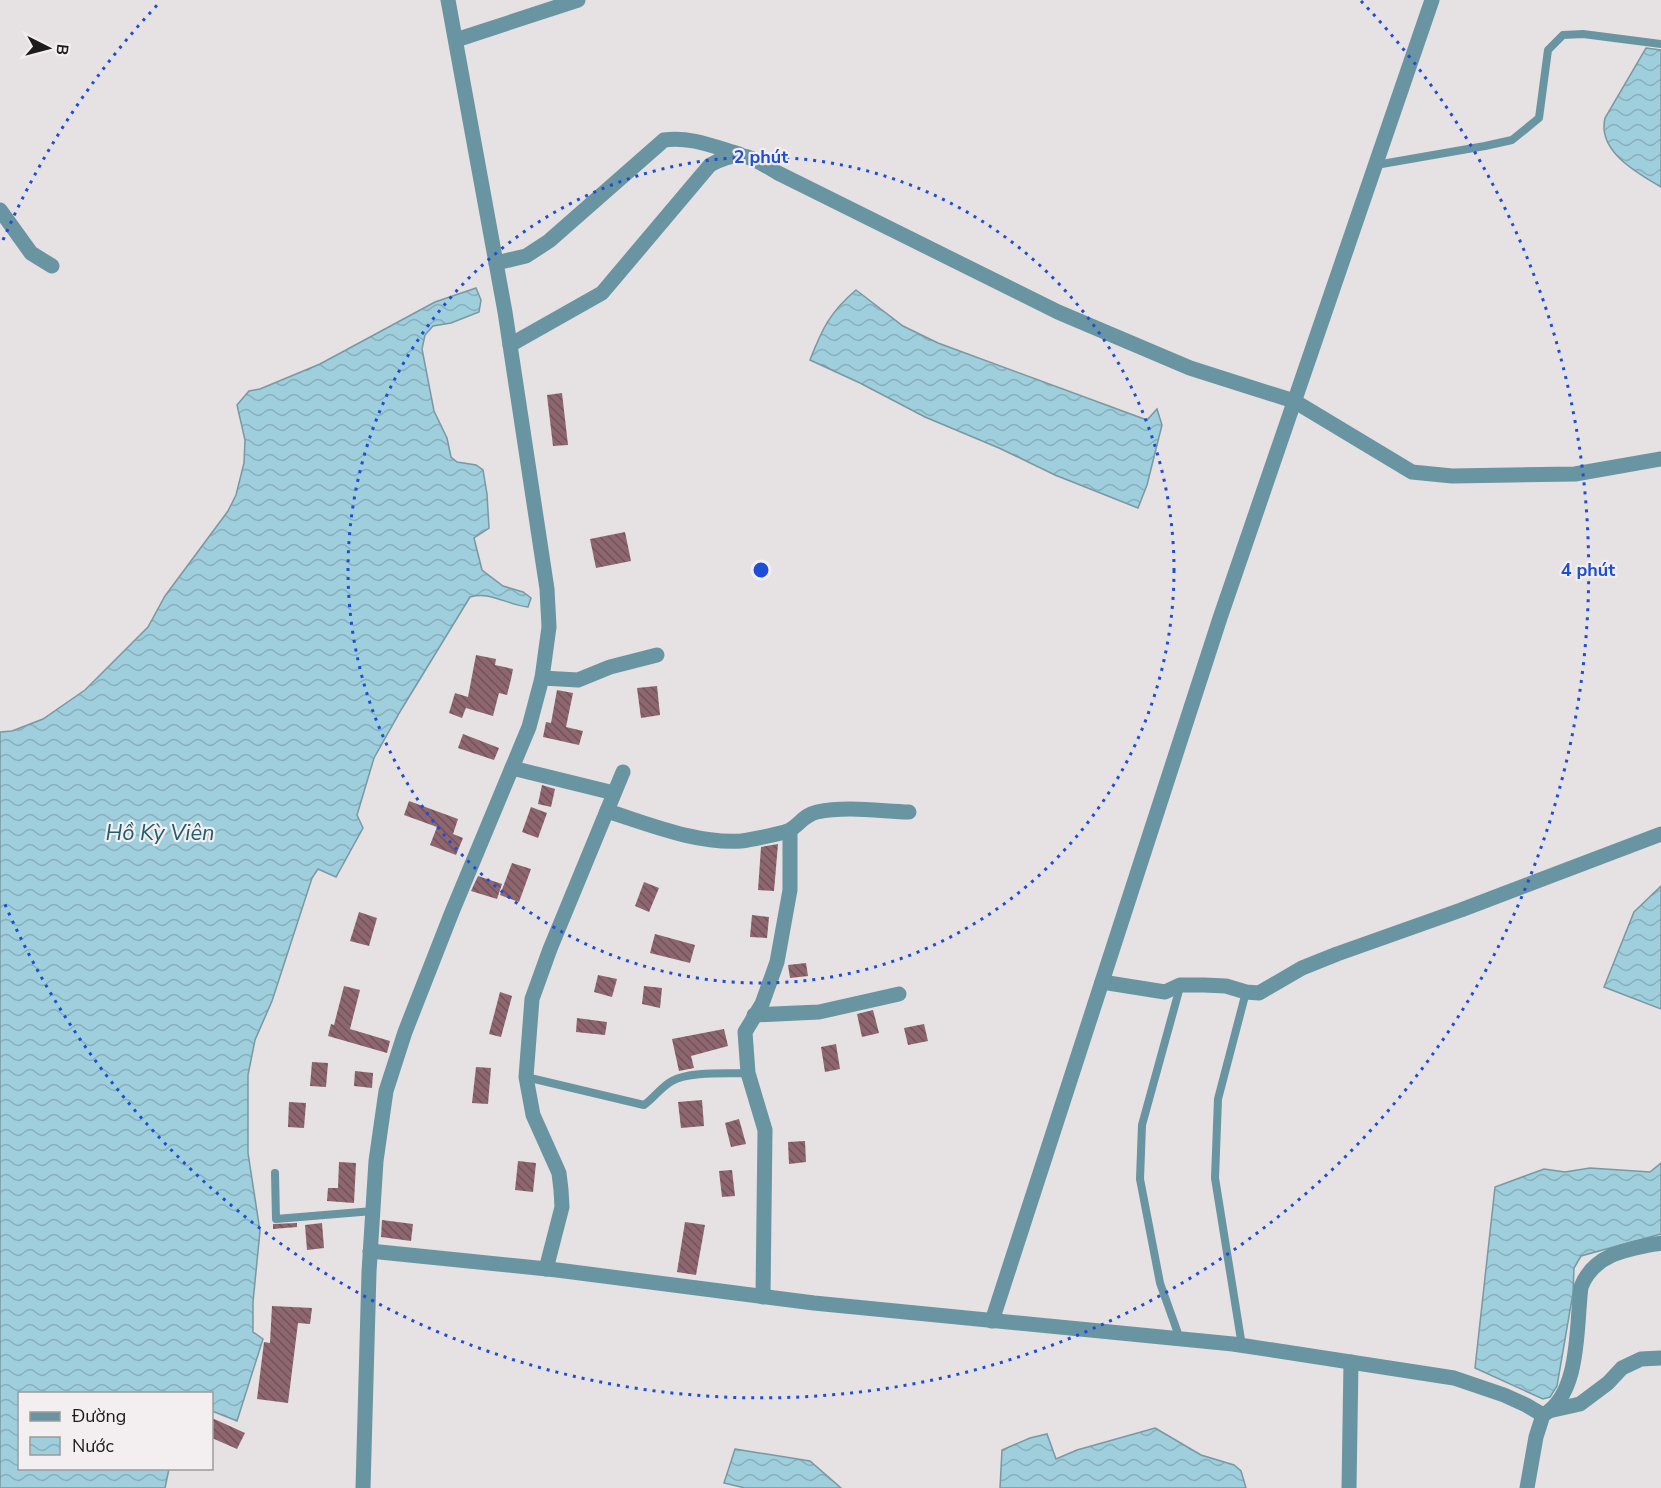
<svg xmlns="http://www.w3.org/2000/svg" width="1661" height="1488" viewBox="0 0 1661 1488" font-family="'Nunito Sans',sans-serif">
	<defs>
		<pattern id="water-waves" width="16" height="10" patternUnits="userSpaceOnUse" patternTransform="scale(1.5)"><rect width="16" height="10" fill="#9fcedc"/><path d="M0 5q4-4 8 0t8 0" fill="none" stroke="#88b0bc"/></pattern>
		<pattern id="building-back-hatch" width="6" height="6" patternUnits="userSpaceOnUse" patternTransform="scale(1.5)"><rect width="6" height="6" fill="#8e666f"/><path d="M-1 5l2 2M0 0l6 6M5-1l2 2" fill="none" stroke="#73535a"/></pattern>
	</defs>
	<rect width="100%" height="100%" fill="#e6e1e2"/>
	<g fill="url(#water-waves)" stroke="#7898a2" stroke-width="1.5">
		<path d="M 1646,48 L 1661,50 L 1661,187 C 1637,173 1597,151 1605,118 Z"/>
		<path d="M 476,288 L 481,300 L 479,312 L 451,323 L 433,326 L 425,335 L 422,349 L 434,411 L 447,438 L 451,457 L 457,462 L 476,465 L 483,470 L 487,494 L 489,528 L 474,538 L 482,570 L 503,586 L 523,592 L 531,598 L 528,607 C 507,605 491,591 470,597 L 401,710 L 374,758 L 357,815 L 363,828 L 336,877 L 318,869 L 312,878 L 272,1001 L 255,1040 L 248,1075 L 248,1153 L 260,1231 L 253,1302 L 253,1332 L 263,1339 L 237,1421 L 212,1411 L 212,1394 L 20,1394 L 20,1468 L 169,1469 L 165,1488 L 0,1488 L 0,732 L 12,731 L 43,719 L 85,690 L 148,627 L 165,596 L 228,511 L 236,495 L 244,463 L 245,440 L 237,405 L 249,391 L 260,389 L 320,364 L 435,302 Z"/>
		<path d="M 856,290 L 903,326 L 938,343 L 1147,420 L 1157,409 L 1162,425 L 1147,485 L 1138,508 L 1055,475 L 999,448 L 925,417 L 860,383 L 810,360 C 822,329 830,312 856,290 Z"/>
		<path d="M 1661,886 L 1661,1009 L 1604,987 L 1634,912 Z"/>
		<path d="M 1661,1163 L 1661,1234 L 1581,1256 L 1574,1268 L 1573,1293 L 1557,1386 L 1550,1397 L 1543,1399 L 1475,1368 L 1495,1187 L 1544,1169 L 1565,1172 L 1590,1168 L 1650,1172 Z"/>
		<path d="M 1155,1428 L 1201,1455 L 1234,1465 L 1241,1471 L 1246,1488 L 1000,1488 L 1002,1450 L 1030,1438 L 1047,1434 L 1056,1459 L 1077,1450 Z"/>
		<path d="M 735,1449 L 810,1461 L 841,1488 L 745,1488 L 724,1483 Z"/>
	</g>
	<g fill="url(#building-back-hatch)">
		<path d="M 562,393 L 568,445 L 553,446 L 547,395 Z"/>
		<path d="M 625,532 L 631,561 L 596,568 L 590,539 Z"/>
		<path d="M 476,655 L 496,659 L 495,665 L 513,669 L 511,679 L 507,695 L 499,693 L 493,716 L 466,708 L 467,705 L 462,718 L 449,713 L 455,693 L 468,697 Z"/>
		<path d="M 657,686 L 660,715 L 641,718 L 637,688 Z"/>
		<path d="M 557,690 L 573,693 L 566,727 L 583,731 L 579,745 L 543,737 L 546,722 L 551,723 Z"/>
		<path d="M 463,734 L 499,748 L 494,760 L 458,748 Z"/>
		<path d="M 542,785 L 555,789 L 551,807 L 538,804 Z"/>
		<path d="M 409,801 L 458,819 L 453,834 L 463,838 L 456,855 L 430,845 L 437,827 L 404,815 Z"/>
		<path d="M 531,807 L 547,813 L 538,838 L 522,832 Z"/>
		<path d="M 778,844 L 774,891 L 758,890 L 761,847 Z"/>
		<path d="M 512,863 L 531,869 L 519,902 L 500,895 Z"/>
		<path d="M 478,876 L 502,884 L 497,899 L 471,891 Z"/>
		<path d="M 644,882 L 659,888 L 649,912 L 635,906 Z"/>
		<path d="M 359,912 L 377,918 L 369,946 L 350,941 Z"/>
		<path d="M 752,915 L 769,917 L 767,938 L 750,937 Z"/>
		<path d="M 655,934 L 695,945 L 690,963 L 650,953 Z"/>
		<path d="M 806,963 L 808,976 L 790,978 L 788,965 Z"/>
		<path d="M 598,975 L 617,979 L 612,997 L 594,992 Z"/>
		<path d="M 344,986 L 360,990 L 350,1029 L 390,1041 L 387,1053 L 328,1036 L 331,1024 L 334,1025 Z"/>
		<path d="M 644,986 L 662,988 L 660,1008 L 642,1004 Z"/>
		<path d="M 500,992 L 512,996 L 501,1037 L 489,1034 Z"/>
		<path d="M 873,1010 L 879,1033 L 862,1037 L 857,1014 Z"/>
		<path d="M 577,1018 L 607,1022 L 605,1035 L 576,1032 Z"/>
		<path d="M 924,1024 L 928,1041 L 908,1045 L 904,1028 Z"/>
		<path d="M 724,1029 L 728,1046 L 691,1056 L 694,1068 L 679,1071 L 672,1039 Z"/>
		<path d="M 836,1044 L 840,1069 L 825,1072 L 821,1047 Z"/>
		<path d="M 312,1062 L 328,1063 L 326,1087 L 310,1086 Z"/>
		<path d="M 476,1067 L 491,1068 L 488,1104 L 472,1103 Z"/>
		<path d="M 355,1071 L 373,1073 L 372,1088 L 354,1086 Z"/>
		<path d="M 702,1100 L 704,1126 L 681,1128 L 678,1102 Z"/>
		<path d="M 289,1102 L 306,1103 L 304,1128 L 288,1127 Z"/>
		<path d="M 739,1119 L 746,1144 L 731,1147 L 725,1123 Z"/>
		<path d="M 805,1141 L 806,1162 L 789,1164 L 788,1142 Z"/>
		<path d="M 518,1161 L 536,1163 L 533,1192 L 515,1190 Z"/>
		<path d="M 339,1162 L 356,1163 L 354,1203 L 327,1201 L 328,1188 L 338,1188 Z"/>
		<path d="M 732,1170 L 735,1196 L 722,1197 L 719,1171 Z"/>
		<path d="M 382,1220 L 413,1224 L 411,1241 L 381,1237 Z"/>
		<path d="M 685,1222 L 705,1225 L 696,1275 L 677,1272 Z"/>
		<path d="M 297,1223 L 297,1227 L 273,1229 L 273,1224 Z"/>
		<path d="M 322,1223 L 324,1248 L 307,1250 L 305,1225 Z"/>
		<path d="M 272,1306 L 312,1308 L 310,1324 L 298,1323 L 288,1403 L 257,1399 L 264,1342 L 270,1343 Z"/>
		<path d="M 212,1418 L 245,1433 L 237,1449 L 212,1438 Z"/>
	</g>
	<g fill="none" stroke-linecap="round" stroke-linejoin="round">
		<g stroke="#6994a1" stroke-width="8">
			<path d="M 1376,165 L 1485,146 L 1512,140 L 1539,118 L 1548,50 L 1563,35 L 1583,34 L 1661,44"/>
			<path d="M 1180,987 L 1142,1125 L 1140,1179 L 1160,1283 L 1180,1339"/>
			<path d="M 526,1077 L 644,1105 C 654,1098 661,1087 672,1081 C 690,1071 727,1074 748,1073"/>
			<path d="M 275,1173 L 276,1219 L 373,1211"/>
			<path d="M 1242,1346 L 1215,1178 L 1218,1099 L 1246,992"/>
		</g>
		<g stroke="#6994a1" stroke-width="15">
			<path d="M 456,40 L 578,0"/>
			<path d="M 0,210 L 31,253 L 52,266"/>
			<path d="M 496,263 L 526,256 L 549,241 L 664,140 C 690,136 715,147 739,154"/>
			<path d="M 510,345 L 602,293 L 710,165 C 742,148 749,156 778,173 L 1058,312 L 1190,368 L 1294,401 L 1412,472 L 1452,476 L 1575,474 L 1661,459"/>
			<path d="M 542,678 L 578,680 L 610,667 L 657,655"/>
			<path d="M 512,768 L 614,793"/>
			<path d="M 607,811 C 649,824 696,844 741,841 C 749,840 785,833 790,830 C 800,824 804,815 817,812 C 846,806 879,811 909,812"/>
			<path d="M 1102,982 L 1165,992 L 1180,985 L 1204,985 L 1226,986 L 1246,992 L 1259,993 L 1302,968 L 1337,954 L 1461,910 L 1661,834"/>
			<path d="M 754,1015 L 819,1012 L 899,994"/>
			<path d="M 370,1251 L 557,1270 L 814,1303 L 1233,1344 L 1454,1378 L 1504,1395 L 1526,1405 L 1543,1415"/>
			<path d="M 546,1269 L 562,1207 L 561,1190 L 559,1173 L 533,1115 L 526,1077 L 532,999 L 550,949 L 623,772"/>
			<path d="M 763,1297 L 765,1130 L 748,1073 L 745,1032 L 762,1004 L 777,962 L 790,890 L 790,830"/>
			<path d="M 992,1321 L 1220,618 L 1432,0"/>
			<path d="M 1553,1410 L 1580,1404 L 1608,1383 L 1622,1368 L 1641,1359 L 1661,1358"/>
			<path d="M 363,1488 L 369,1272 L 376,1161 L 386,1091 L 405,1032 L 452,912 L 529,727 L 542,678 L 549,627 L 547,589 L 505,312 L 448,0"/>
			<path d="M 1349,1488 L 1351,1362"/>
			<path d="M 1527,1488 L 1536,1437 L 1543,1415 C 1581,1394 1576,1325 1581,1287 C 1594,1253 1629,1249 1661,1243"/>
		</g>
	</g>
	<g fill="none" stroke="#1d4ed8" stroke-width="3" stroke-dasharray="3 6">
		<circle cx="761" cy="570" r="413"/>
		<path d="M3 240A827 827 0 0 1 161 1M1361 1A827 827 0 1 1 3 900"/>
	</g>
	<g text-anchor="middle" stroke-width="4.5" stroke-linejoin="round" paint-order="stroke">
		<g font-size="22" font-style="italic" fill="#215e6e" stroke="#f3eeef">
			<text x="160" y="840">Hồ Kỳ Viên</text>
		</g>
	</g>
	<circle cx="761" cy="570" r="9" fill="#1d4ed8" stroke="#f3eeef" stroke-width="3"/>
	<g font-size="18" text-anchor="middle" font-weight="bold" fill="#1d4ed8" stroke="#f3eeef" stroke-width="4.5" stroke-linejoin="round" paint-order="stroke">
		<text x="761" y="163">2 phút</text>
		<text x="1588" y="576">4 phút</text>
	</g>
	<rect x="18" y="1392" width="195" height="78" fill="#f3eeef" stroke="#9d9a9a" stroke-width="1.5"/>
	<rect x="30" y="1412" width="30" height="9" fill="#6994a1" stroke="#9d9a9a" stroke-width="1.5"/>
	<text x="72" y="1422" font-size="18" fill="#1d1b1b">Đường</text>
	<rect x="30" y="1437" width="30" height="18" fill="url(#water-waves)" stroke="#9d9a9a" stroke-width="1.5"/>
	<text x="72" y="1452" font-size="18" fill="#1d1b1b">Nước</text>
	<g transform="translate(48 48) rotate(96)" stroke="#f3eeef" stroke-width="4.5" paint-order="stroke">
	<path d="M0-4.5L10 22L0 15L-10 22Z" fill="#1d1b1b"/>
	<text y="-9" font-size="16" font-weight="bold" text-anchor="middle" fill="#1d1b1b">B</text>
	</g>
</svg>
